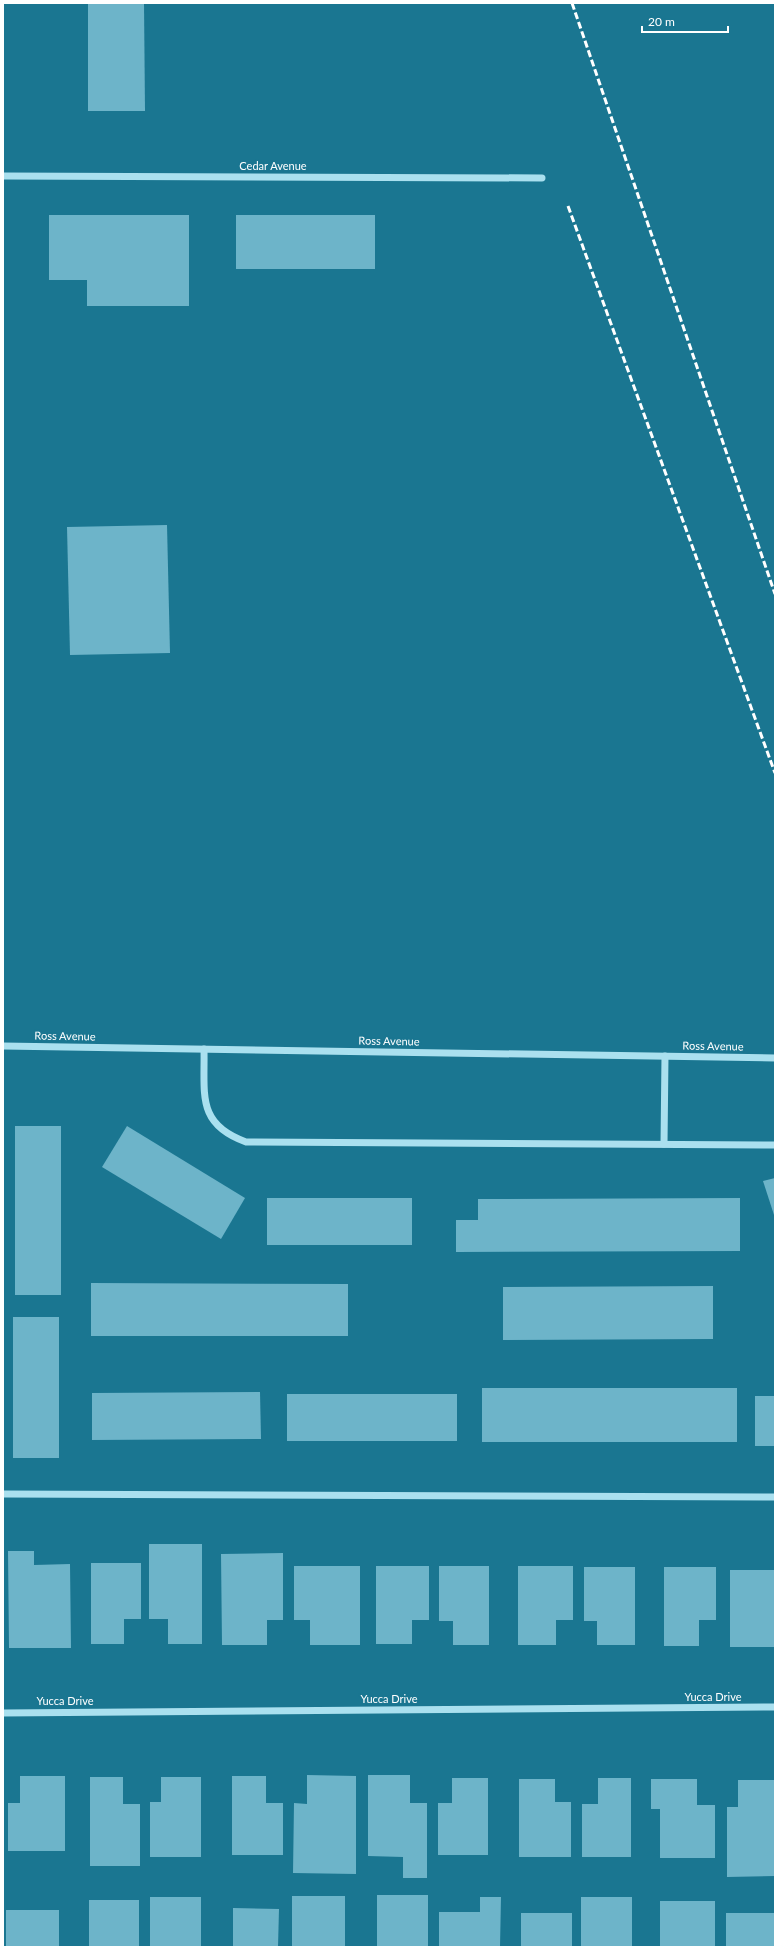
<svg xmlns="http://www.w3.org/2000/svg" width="778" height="1950" viewBox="0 0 778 1950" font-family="Lato,sans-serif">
	<rect width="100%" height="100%" fill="#1a7691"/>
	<g fill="#6db4c9">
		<path d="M 88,3 L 144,3 L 145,111 L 88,111 Z"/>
		<path d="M 49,215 L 189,215 L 189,306 L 87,306 L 87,280 L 49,280 Z"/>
		<rect x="236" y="215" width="139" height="54"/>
		<path d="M 167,525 L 170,653 L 70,655 L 67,527 Z"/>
		<rect x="15" y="1126" width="46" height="169"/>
		<path d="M 127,1126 L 245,1198 L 221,1239 L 102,1167 Z"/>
		<path d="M 775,1178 L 775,1218 L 763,1181 Z"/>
		<rect x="267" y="1198" width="145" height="47"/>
		<path d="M 740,1198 L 740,1251 L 456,1252 L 456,1220 L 478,1220 L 478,1199 Z"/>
		<path d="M 91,1283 L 348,1284 L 348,1336 L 91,1336 Z"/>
		<path d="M 713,1286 L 713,1339 L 503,1340 L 503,1287 Z"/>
		<rect x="13" y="1317" width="46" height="141"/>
		<rect x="482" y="1388" width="255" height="54"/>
		<path d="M 260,1392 L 261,1439 L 92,1440 L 92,1393 Z"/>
		<rect x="287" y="1394" width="170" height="47"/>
		<rect x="755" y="1396" width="20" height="50"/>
		<path d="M 149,1544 L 202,1544 L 202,1644 L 168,1644 L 168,1619 L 149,1619 Z"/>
		<path d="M 8,1551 L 34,1551 L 34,1565 L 70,1564 L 71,1648 L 9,1648 Z"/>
		<path d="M 283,1553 L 283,1620 L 267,1620 L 267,1645 L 222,1645 L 221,1554 Z"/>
		<path d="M 91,1563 L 141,1563 L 141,1619 L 124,1619 L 124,1644 L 91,1644 Z"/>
		<path d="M 294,1566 L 360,1566 L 360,1645 L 310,1645 L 310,1620 L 294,1620 Z"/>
		<path d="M 376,1566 L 429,1566 L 429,1620 L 412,1620 L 412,1644 L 376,1644 Z"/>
		<path d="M 439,1566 L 489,1566 L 489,1645 L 453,1645 L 453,1621 L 439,1621 Z"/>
		<path d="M 518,1566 L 573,1566 L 573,1620 L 556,1620 L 556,1645 L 518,1645 Z"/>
		<path d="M 584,1567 L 635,1567 L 635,1645 L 597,1645 L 597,1621 L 584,1621 Z"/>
		<path d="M 664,1567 L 716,1567 L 716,1620 L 699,1620 L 699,1646 L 664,1646 Z"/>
		<rect x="730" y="1570" width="45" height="77"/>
		<path d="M 307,1775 L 356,1776 L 356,1874 L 293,1873 L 294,1803 L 307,1804 Z"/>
		<path d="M 368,1775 L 410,1775 L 410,1803 L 427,1803 L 427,1878 L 403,1878 L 403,1857 L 368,1856 Z"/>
		<path d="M 20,1776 L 65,1776 L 65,1851 L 8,1851 L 8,1803 L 20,1803 Z"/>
		<path d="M 232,1776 L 266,1776 L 266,1803 L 283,1803 L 283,1855 L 232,1855 Z"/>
		<path d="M 90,1777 L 123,1777 L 123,1804 L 140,1804 L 140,1866 L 90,1866 Z"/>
		<path d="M 161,1777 L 201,1777 L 201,1857 L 150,1857 L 150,1802 L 161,1802 Z"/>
		<path d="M 452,1778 L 488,1778 L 488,1855 L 438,1855 L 438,1803 L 452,1803 Z"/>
		<path d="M 598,1778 L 631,1778 L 631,1857 L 582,1857 L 582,1804 L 598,1804 Z"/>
		<path d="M 519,1779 L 555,1779 L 555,1802 L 571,1802 L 571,1857 L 519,1857 Z"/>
		<path d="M 651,1779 L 697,1779 L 697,1805 L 715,1805 L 715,1858 L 660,1858 L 660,1809 L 651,1809 Z"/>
		<path d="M 738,1780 L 775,1780 L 775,1876 L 727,1877 L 727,1807 L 738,1807 Z"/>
		<rect x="377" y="1895" width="51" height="52"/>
		<rect x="292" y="1896" width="53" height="51"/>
		<rect x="150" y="1897" width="51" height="50"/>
		<path d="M 480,1897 L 501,1897 L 500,1947 L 439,1947 L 439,1912 L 480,1912 Z"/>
		<rect x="581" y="1897" width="51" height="50"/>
		<rect x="89" y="1900" width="50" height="47"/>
		<rect x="660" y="1901" width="55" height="46"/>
		<path d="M 233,1908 L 279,1909 L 278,1947 L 233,1947 Z"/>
		<rect x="6" y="1910" width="53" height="37"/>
		<rect x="521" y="1913" width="51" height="34"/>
		<rect x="726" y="1913" width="49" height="34"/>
	</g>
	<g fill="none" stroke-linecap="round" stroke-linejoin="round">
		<g stroke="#aae0ef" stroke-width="7">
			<path d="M 3,176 L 542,178"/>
			<path d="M 3,1046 L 775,1058"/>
			<path d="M 204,1049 C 205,1094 196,1124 246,1142 L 775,1145"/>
			<path d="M 664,1144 L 665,1056"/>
			<path d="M 3,1494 L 775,1497"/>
			<path d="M 3,1713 L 775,1707"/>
		</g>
		<g stroke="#fff" stroke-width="3" stroke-dasharray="7 3" stroke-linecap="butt">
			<path d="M 572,3 L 775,594"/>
			<path d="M 568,206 L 775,773"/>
		</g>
	</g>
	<g text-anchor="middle" stroke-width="4" stroke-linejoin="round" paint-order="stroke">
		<g font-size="11" fill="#fff" stroke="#1a7691">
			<text x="273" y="170">Cedar Avenue</text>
			<text transform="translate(65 1036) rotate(1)" y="4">Ross Avenue</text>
			<text transform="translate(389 1041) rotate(1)" y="4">Ross Avenue</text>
			<text transform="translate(713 1046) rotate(1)" y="4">Ross Avenue</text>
			<text x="713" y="1701">Yucca Drive</text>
			<text x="389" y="1703">Yucca Drive</text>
			<text x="65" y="1705">Yucca Drive</text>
		</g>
	</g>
	<rect width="778" height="1950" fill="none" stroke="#ffffff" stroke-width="8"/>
	<path d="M642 26v6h86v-6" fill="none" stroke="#ffffff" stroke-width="2"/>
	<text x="648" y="26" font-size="12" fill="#ffffff" stroke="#1a7691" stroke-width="3" paint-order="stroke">20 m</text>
</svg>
